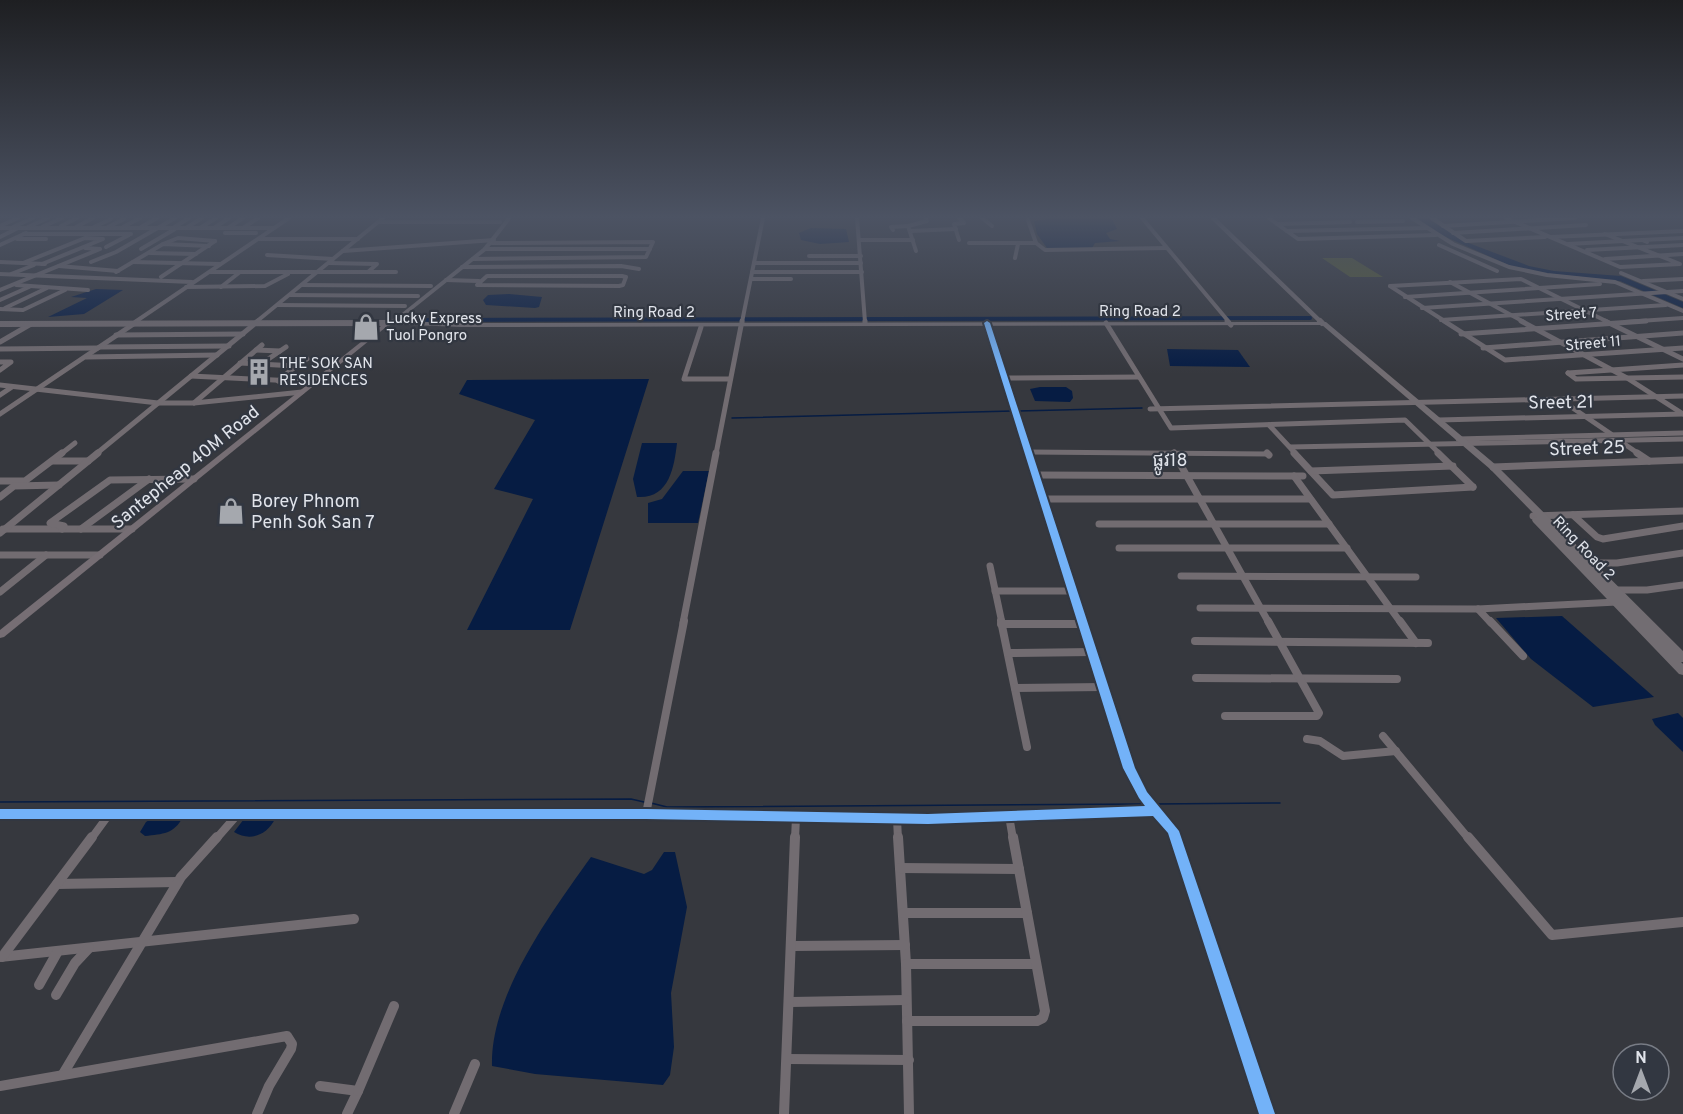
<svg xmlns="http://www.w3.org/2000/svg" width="1683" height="1114" viewBox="0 0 1683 1114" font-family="Overpass,'Noto Sans Khmer',sans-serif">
	<rect width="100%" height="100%" fill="#36383e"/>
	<path fill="#555b34" d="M 1322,258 L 1352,258 L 1383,277 L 1350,277 Z"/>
	<g fill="#061c43">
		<path d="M 1057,218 L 1112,219 L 1117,229 L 1106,233 L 1110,239 L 1120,241 L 1095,243 L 1092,248 L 1047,248 L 1037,234 L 1034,221 Z"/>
		<path d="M 1417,218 L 1427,218 L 1466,242 L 1529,266 L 1554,271 L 1621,276 L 1683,302 L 1683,308 L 1620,281 L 1543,273 L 1511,266 L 1439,234 Z"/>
		<path d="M 811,228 L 846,229 L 849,242 L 820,244 L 801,240 L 799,233 Z"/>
		<path d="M 96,289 L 123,290 L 84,314 L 48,317 L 87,298 L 71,297 Z"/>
		<path d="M 509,294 L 542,297 L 539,307 L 535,308 L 486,305 L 483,300 L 488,295 Z"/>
		<path d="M 1167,349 L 1238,350 L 1250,367 L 1170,366 Z"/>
		<path d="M 649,379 L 570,630 L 467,630 L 533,499 L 494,489 L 535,420 L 459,394 L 467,380 Z"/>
		<path d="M 1040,387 L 1066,387 L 1072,391 L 1073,398 L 1070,402 L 1035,401 L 1030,389 Z"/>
		<path d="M 642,443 L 677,443 C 674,468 669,499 637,497 L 633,479 Z"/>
		<path d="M 683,471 L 709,471 L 698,523 L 648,523 L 648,503 L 662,499 Z"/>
		<path d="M 1562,616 L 1654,697 L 1593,707 L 1531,659 L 1496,618 Z"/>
		<path d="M 1678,713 L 1683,718 L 1683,752 L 1655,725 L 1652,719 Z"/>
		<path d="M 252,816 L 272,816 L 275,819 C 267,835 250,842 234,832 L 244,819 Z"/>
		<path d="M 154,817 L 183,817 C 174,834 163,834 145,836 L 140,832 L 146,822 Z"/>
		<path d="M 664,852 L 675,852 L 687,907 L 671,993 L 674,1047 L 670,1075 L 663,1085 L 535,1074 L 492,1066 C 490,995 551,913 591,857 L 644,874 L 652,870 Z"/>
	</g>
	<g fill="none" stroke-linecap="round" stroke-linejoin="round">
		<g stroke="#061c43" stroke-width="1.5">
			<path d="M 1018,411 L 1142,408"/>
			<path d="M 732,418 L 1013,411"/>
			<path d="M 0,802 L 631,799 L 644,802"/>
			<path d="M 651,803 L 667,807 L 1147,804"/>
			<path d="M 1155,804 L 1280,803"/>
		</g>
		<path stroke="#061c43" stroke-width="4" d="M 411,320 L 1310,318"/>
		<g stroke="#726c71" stroke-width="4">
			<path d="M 857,218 L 865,322"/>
			<path d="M 959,218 L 964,223 L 954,224 L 959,240"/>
			<path d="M 982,218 L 992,226"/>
			<path d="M 1142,218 L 1229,322"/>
			<path d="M 1269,218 L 1298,239 L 1436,235"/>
			<path d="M 1412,218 L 1453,244 L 1509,267 L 1547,275 L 1615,282 L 1683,311"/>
			<path d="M 1432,218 L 1466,241 L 1545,237"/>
			<path d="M 1506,218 L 1620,267 L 1680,264 L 1605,234"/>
			<path d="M 1028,220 L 1036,243 L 1045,250 L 1166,248"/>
			<path d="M 379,222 L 500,222"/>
			<path d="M 1357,222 L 1403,221"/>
			<path d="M 1277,224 L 1350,222"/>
			<path d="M 0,226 L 18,218"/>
			<path d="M 61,226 L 77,218"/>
			<path d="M 1443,226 L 1575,218"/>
			<path d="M 13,227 L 33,218"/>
			<path d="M 28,227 L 48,218"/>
			<path d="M 42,227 L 62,218"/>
			<path d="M 76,227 L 93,218"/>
			<path d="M 94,227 L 111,219"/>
			<path d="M 108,227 L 124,219"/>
			<path d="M 123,227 L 140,218"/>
			<path d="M 141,227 L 157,218"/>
			<path d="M 0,228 L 274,228"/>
			<path d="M 173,228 L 189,218"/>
			<path d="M 186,228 L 202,218"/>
			<path d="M 200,228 L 216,218"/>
			<path d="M 214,228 L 229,218"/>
			<path d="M 228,228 L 243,218"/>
			<path d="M 243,228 L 258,218"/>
			<path d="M 893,230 L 891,227 L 908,226"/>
			<path d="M 910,231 L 956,229"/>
			<path d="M 1287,231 L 1427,228"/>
			<path d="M 225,233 L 256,233"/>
			<path d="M 1453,233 L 1586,225"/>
			<path d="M 24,234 L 131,234"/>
			<path d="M 0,237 L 16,229"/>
			<path d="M 1551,237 L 1683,231"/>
			<path d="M 17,239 L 46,239"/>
			<path d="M 259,239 L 358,239"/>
			<path d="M 859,240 L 913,240"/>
			<path d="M 1647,242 L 1642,240 L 1683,238"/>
			<path d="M 969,243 L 1036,243"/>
			<path d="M 163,244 L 178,238 L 215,241"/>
			<path d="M 1568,244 L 1642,240"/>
			<path d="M 0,245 L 26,233"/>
			<path d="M 1439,245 L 1497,271"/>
			<path d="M 106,247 L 129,235"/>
			<path d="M 141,249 L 175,229"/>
			<path d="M 485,249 L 650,249"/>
			<path d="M 1587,250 L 1683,245"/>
			<path d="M 343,251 L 494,240"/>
			<path d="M 916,251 L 908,226 L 927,221 L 926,218"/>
			<path d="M 150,253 L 196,254"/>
			<path d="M 267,255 L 333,259"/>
			<path d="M 809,256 L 861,256"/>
			<path d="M 1015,258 L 1018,244"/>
			<path d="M 473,259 L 646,257 L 653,242 L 492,243"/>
			<path d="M 1605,259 L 1683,254"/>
			<path d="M 0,262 L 45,264"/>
			<path d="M 91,262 L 116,252 L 175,218"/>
			<path d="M 133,262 L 220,264"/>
			<path d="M 23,263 L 85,238 L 103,239 L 42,264"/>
			<path d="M 329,263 L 377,264 L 368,272"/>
			<path d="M 754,263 L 861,263"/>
			<path d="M 59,266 L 118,271"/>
			<path d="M 462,267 L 621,266 L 639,269"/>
			<path d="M 116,272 L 163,244 L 209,246"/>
			<path d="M 210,272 L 396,272"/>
			<path d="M 752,272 L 862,272"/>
			<path d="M 1621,273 L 1683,299"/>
			<path d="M 0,274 L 192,282"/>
			<path d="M 11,274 L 34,265"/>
			<path d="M 487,276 L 622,276 L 626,277 L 623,285 L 619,286 L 477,285 Z"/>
			<path d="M 161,277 L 215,241"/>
			<path d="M 751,279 L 791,279"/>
			<path d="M 446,280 L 479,281"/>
			<path d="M 1643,281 L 1683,279"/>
			<path d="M 1450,282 L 1524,322"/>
			<path d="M 16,285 L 88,290"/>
			<path d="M 302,285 L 431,286"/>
			<path d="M 1390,286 L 1446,322"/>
			<path d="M 1390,286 L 1521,279 L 1608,322"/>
			<path d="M 186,287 L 265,286 L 288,274"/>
			<path d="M 221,287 L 240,272"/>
			<path d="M 0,290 L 100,249 L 85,248"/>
			<path d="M 290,295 L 418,296"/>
			<path d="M 1405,297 L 1600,284"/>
			<path d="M 0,300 L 29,287"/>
			<path d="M 278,305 L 405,306"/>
			<path d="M 5,308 L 47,288"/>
			<path d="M 1422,308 L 1683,291"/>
			<path d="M 0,309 L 23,310 L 65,290"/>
			<path d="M 1441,320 L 1666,305"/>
			<path d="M 135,322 L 289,218"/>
			<path d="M 256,322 L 383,218"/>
			<path d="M 742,322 L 763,218"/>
			<path d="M 1625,322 L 1683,318"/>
		</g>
		<g stroke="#726c71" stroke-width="5">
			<path d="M 865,321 L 865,323"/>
			<path d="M 1227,321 L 1231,325"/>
			<path d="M 1444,321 L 1505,360 L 1683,348"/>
			<path d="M 1521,321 L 1627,378 L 1683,414"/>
			<path d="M 1605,321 L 1683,359"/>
			<path d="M 742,323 L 742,321"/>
			<path d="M 987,323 L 1029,454"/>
			<path d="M 1106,323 L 1171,428 L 1405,420 L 1440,454"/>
			<path d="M 701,327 L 684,379 L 730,379"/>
			<path d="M 1461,334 L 1646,321"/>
			<path d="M 116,335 L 243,334"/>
			<path d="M 0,342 L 31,324"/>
			<path d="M 100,347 L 229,346"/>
			<path d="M 1483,348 L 1683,333"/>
			<path d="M 0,349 L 98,348"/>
			<path d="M 256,350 L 280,351"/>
			<path d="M 86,357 L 217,355"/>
			<path d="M 0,362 L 11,362 L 0,370"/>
			<path d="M 240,363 L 296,366 L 278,381"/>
			<path d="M 261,364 L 286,347"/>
			<path d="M 296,366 L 307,359"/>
			<path d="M 1568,373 L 1576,379 L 1683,377"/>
			<path d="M 1568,373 L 1683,365"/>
			<path d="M 191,376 L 314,382"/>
			<path d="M 1005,378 L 1139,377"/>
			<path d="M 0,385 L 158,403 L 194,403 L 302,392"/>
			<path d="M 0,395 L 12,387"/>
			<path d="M 1561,400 L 1611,434"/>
			<path d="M 194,403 L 262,345"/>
			<path d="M 1150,409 L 1683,396"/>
			<path d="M 0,414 L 138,321"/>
			<path d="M 1439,420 L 1683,414"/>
			<path d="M 1269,425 L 1296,454"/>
			<path d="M 1458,439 L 1683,433"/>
			<path d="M 1620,441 L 1639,454"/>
			<path d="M 1290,447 L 1683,439"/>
			<path d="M 1028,452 L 1268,454"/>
			<path d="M 1174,452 L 1175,454"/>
			<path d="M 61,454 L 75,443"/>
			<path d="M 96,454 L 258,321"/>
			<path d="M 716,454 L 741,326"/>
		</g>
		<g stroke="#726c71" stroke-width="7">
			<path d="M 1028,453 L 1083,623"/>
			<path d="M 1174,453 L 1269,623"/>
			<path d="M 1267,453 L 1269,455"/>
			<path d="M 1294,453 L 1333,495 L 1473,487"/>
			<path d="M 1438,453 L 1473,487"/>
			<path d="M 1637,453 L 1649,461"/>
			<path d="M 53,461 L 88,461"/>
			<path d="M 1493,467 L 1683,460"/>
			<path d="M 1311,471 L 1453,466"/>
			<path d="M 1036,475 L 1303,476"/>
			<path d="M 1294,476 L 1401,623"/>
			<path d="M 0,481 L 25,481 L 62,453"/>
			<path d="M 0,497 L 14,486 L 59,485"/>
			<path d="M 1043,499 L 1310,499"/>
			<path d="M 1573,515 L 1597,537 L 1603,539 L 1683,526"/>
			<path d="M 1533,516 L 1683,511"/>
			<path d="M 1099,524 L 1329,524"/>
			<path d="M 3,529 L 132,529"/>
			<path d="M 62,529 L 64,526 L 50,523 L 110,480 L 194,479"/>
			<path d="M 81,529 L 149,479"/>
			<path d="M 0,533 L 98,453"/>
			<path d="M 1119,548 L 1347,548"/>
			<path d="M 0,555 L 100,555"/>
			<path d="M 1589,563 L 1617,563 L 1683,553"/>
			<path d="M 990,566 L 1002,623"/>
			<path d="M 1181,576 L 1416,577"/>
			<path d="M 1615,590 L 1647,590 L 1683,585"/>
			<path d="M 995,591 L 1073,591"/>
			<path d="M 0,592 L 46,555"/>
			<path d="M 1200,608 L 1478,609 L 1617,602"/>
			<path d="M 1478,609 L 1491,623"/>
			<path d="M 683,623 L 716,453"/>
		</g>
		<g stroke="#726c71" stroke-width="8">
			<path d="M 1001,621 L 1027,747"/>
			<path d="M 1082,621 L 1129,768 L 1143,795 L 1173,831 L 1176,839"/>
			<path d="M 1400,621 L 1416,643"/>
			<path d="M 1490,621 L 1523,656"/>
			<path d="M 1001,624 L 1083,624"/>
			<path d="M 1195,641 L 1428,643"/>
			<path d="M 1008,653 L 1092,652"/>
			<path d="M 1196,678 L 1397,679"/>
			<path d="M 1015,688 L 1103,687"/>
			<path d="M 1225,716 L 1317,716 L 1319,713 L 1268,621"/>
			<path d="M 1383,736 L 1469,839"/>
			<path d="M 1307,739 L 1320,741 L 1343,756 L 1396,751"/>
			<path d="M 0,814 L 646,814 L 928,819 L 1155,811"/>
			<path d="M 646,814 L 684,621"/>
			<path d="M 1009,816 L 1013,839"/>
			<path d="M 897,819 L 898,839"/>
			<path d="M 91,839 L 110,813"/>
			<path d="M 216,839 L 237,815"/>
			<path d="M 795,839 L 796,817"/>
		</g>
		<g stroke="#726c71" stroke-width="10">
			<path d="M 898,837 L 906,964 L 909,1114"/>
			<path d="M 1175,837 L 1267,1114"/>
			<path d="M 1468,837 L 1552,935 L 1683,922"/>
			<path d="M 900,868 L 1019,869"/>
			<path d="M 57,884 L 177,882"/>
			<path d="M 903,913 L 1027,913"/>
			<path d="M 793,946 L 905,945"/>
			<path d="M 0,957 L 354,919"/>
			<path d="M 2,957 L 92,837"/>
			<path d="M 906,964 L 1036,964"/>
			<path d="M 39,985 L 58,951"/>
			<path d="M 56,995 L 75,963 L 89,948"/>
			<path d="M 791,1002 L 906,1000"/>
			<path d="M 907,1021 L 1037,1021 L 1043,1018 L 1045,1011 L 1013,837"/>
			<path d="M 788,1059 L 909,1060"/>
			<path d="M 63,1074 L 181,877 L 217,837"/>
			<path d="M 0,1086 L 287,1036 L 292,1044 L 291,1049 L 269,1086 L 257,1114"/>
			<path d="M 320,1086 L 358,1091 L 347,1114"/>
			<path d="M 358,1091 L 394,1006"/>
			<path d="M 454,1114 L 475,1064"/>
			<path d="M 784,1114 L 795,837"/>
		</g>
		<path stroke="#726c71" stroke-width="4.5" d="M 1213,218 L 1321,322"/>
		<g stroke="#726c71" stroke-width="6">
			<path d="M 1320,321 L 1322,323"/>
			<path d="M 0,324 L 388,323"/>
		</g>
		<path fill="#766e74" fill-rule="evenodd" d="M 386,322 L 391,323 L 4,637 L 0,638 L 0,630 Z"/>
		<path fill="#726d72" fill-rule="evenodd" d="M 507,218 L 512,218 L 487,250 L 398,321 L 461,323 L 1326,322 L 1496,465 L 1683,651 L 1683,662 L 1681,662 L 1683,664 L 1683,675 L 1679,674 L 1533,522 L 1532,520 L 1533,518 L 1537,517 L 1490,469 L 1322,325 L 461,327 L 386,324 L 386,322 L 397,317 L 483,248 Z"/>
		<defs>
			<path id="cycleway" d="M 987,321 L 990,323 L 1135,768 L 1147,792 L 1179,831 L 1275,1114 L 1259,1114 L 1168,833 L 1153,816 L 928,824 L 646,819 L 0,819 L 0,809 L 646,809 L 928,814 L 1145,806 L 1139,798 L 1123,768 L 984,323 Z"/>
		</defs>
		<use href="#cycleway" stroke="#323741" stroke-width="4"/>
		<use href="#cycleway" fill="#73b2f8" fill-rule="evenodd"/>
	</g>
	<linearGradient id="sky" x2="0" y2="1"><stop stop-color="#1e1f22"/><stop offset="0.58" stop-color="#4c5363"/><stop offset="1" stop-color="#4c5363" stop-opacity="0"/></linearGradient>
	<rect width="1683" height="374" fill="url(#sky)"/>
	<defs>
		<symbol id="shop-bare" viewBox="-9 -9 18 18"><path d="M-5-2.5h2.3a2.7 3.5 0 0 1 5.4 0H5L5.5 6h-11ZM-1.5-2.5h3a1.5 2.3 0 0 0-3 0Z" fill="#a5a8ae" stroke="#323741" stroke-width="2.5" paint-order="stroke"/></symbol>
		<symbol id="building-bare" viewBox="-9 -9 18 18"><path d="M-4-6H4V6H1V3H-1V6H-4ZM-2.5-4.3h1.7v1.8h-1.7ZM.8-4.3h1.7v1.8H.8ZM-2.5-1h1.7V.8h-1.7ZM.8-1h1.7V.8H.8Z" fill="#a5a8ae" stroke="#323741" stroke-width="2.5" paint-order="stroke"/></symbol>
	</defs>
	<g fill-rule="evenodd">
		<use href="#shop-bare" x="347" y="308" width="38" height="38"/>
		<use href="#building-bare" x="240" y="353" width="38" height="38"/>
		<use href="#shop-bare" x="212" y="492" width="38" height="38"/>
	</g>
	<g text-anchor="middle" stroke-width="4.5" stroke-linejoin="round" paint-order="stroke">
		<g font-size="15" fill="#e1e4eb" stroke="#323741">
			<text x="1140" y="316">Ring Road 2</text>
			<text x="654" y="317">Ring Road 2</text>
			<text transform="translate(1571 314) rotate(-4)" y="5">Street 7</text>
			<text transform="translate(1593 343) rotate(-5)" y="5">Street 11</text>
			<text transform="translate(1584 548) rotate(46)" y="5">Ring Road 2</text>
		</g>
		<g font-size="15" fill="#e1e4eb" stroke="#323741" text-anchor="start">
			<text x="386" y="323">Lucky Express<tspan x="386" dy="17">Tuol Pongro</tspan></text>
			<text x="279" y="368">THE SOK SAN<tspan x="279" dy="17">RESIDENCES</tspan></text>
		</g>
		<g font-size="18" fill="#e1e4eb" stroke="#323741">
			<text transform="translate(1561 402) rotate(-1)" y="6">Sreet 21</text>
			<text transform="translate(1587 448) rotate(-2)" y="6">Street 25</text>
			<text x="1170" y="466">ផ្លូវ18</text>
			<text transform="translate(185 467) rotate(-39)" y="6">Santepheap 40M Road</text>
		</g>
		<g font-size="18" fill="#e1e4eb" stroke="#323741" text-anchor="start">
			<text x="251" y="507">Borey Phnom<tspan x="251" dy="21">Penh Sok San 7</tspan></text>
		</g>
	</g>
	<g transform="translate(1641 1072)"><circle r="28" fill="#323741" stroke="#787c85" stroke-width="1.5"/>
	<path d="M0-4.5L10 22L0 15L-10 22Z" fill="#a5a8ae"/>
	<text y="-9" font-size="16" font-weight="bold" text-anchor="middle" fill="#e1e4eb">N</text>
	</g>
</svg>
